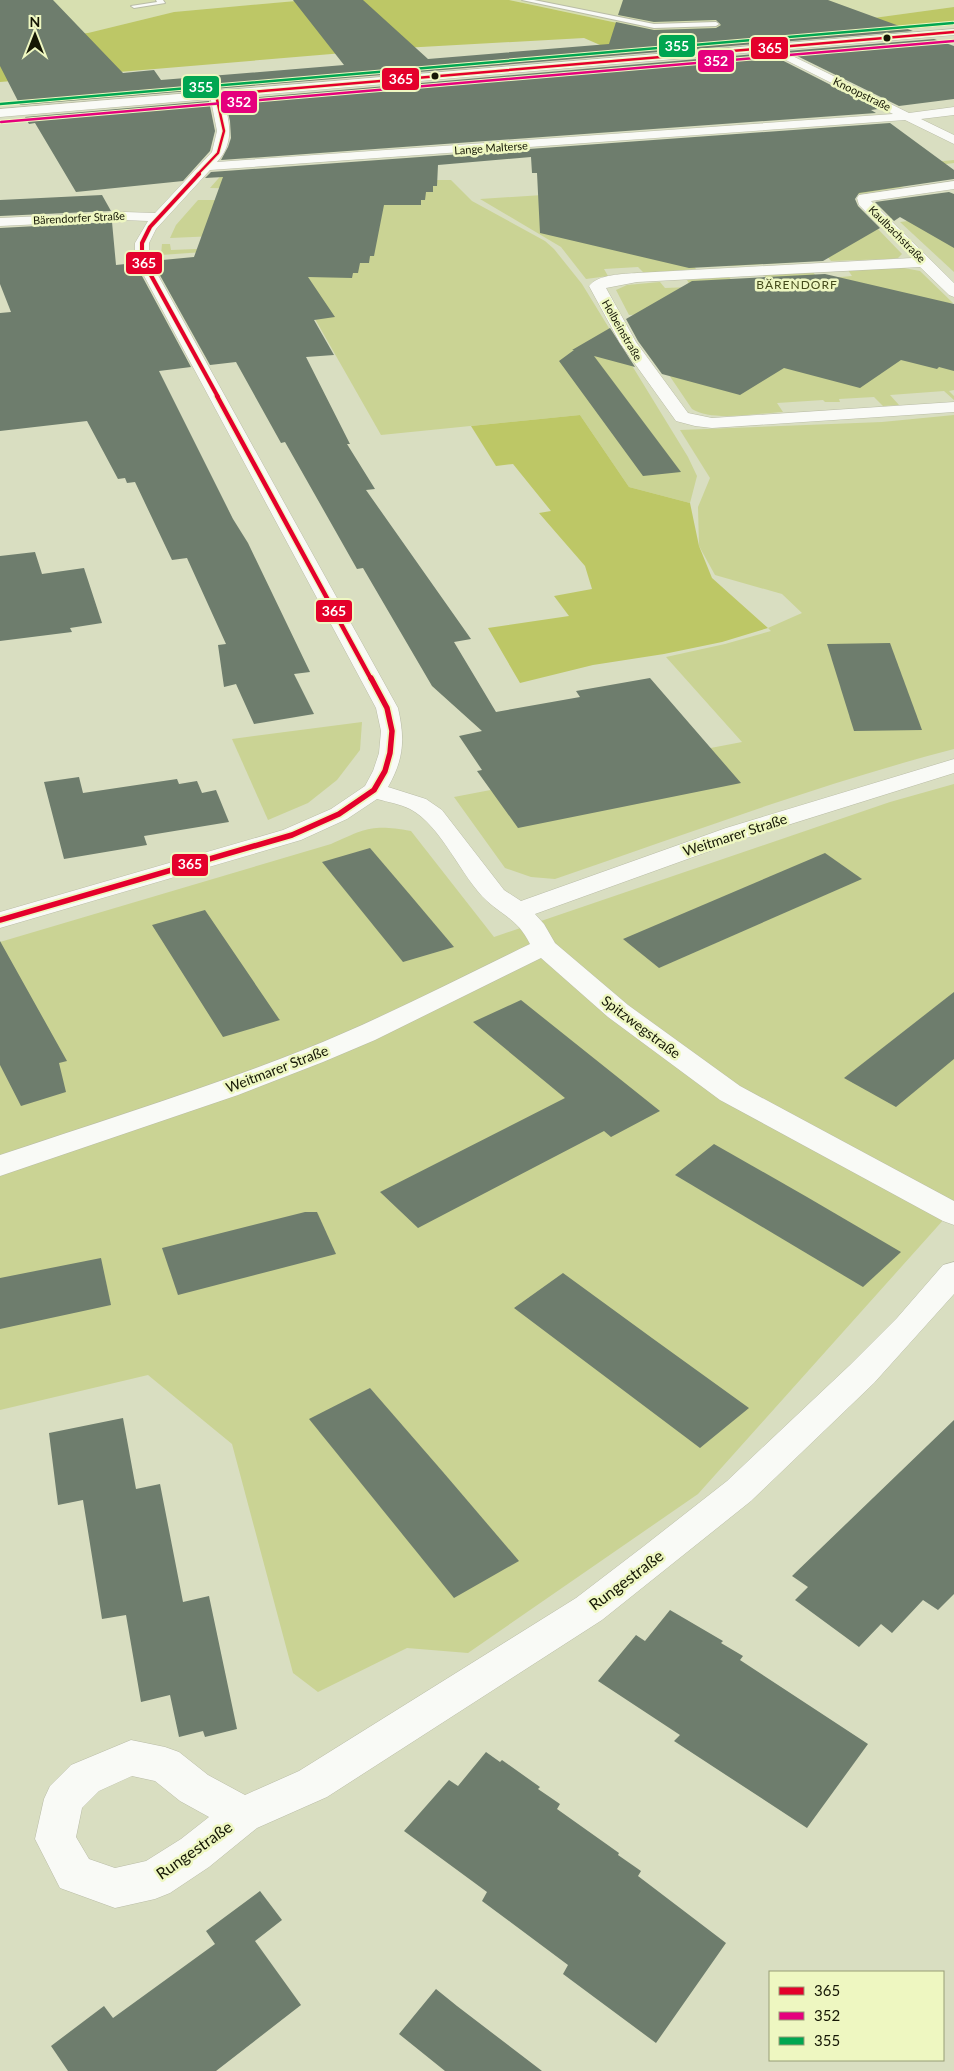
<svg xmlns="http://www.w3.org/2000/svg" width="954" height="2071" viewBox="0 0 954 2071" font-family="Lato,sans-serif">
	<rect width="100%" height="100%" fill="#d9dec1"/>
	<g fill="#d7dfb0">
		<path d="M 0,0 L 307,0 L 174,12 L 88,33 L 0,42 Z"/>
		<path d="M 509,0 L 954,0 L 954,7 L 859,20 L 674,35 Z"/>
	</g>
	<g fill="#cad394">
		<path d="M 954,160 L 954,163 L 907,169 L 901,186 L 904,187 L 853,195 L 851,201 L 902,254 L 898,258 L 889,259 L 831,261 L 826,255 L 792,257 L 796,262 L 730,266 L 725,260 L 691,263 L 696,269 L 644,273 L 638,267 L 604,269 L 608,276 L 586,279 L 561,247 L 480,199 L 697,185 Z"/>
		<path d="M 225,171 L 352,180 L 451,180 L 472,201 L 545,241 L 554,249 L 582,284 L 688,457 L 697,476 L 690,503 L 629,487 L 580,415 L 381,435 L 274,247 L 161,255 L 162,244 L 170,244 L 171,250 L 290,245 L 285,233 L 170,238 L 176,225 L 198,200 L 272,200 L 276,189 L 210,188 Z"/>
		<path d="M 954,215 L 954,272 L 900,222 Z"/>
		<path d="M 904,268 L 920,271 L 953,303 L 932,305 L 954,315 L 954,390 L 949,391 L 954,396 L 954,400 L 944,391 L 890,395 L 899,405 L 883,406 L 874,397 L 839,399 L 840,402 L 825,402 L 823,400 L 777,403 L 783,412 C 758,413 712,422 692,409 L 669,375 L 650,314 L 629,315 L 616,290 L 627,285 L 660,282 L 665,288 L 691,287 L 687,280 L 729,277 L 734,283 L 768,281 L 764,275 L 813,272 L 818,279 L 852,276 L 848,270 Z"/>
		<path d="M 954,415 L 954,749 C 819,784 687,834 555,879 L 531,877 L 505,868 L 454,797 L 742,742 L 666,657 L 725,644 L 771,631 L 768,628 L 802,613 L 782,594 L 715,575 L 699,546 L 698,507 L 710,478 L 680,430 L 882,422 Z"/>
		<path d="M 362,722 L 360,750 L 337,780 L 308,803 L 268,820 L 232,739 Z"/>
		<path d="M 954,784 L 954,1208 L 698,1494 L 468,1653 L 407,1648 L 318,1692 L 293,1673 L 232,1444 L 148,1375 L 0,1410 L 0,942 L 331,844 C 366,828 373,824 411,831 L 494,937 L 890,802 Z"/>
	</g>
	<g fill="#bdc766">
		<path d="M 307,0 L 509,0 L 674,35 L 859,20 L 954,7 L 954,25 L 722,46 L 607,48 L 584,38 L 403,48 L 0,82 L 0,42 L 88,33 L 174,12 Z"/>
		<path d="M 580,415 L 629,487 L 690,503 L 699,546 L 712,578 L 768,628 L 722,642 L 664,654 L 593,665 L 520,683 L 488,628 L 569,616 L 554,596 L 592,589 L 585,566 L 539,513 L 551,511 L 513,464 L 496,466 L 471,426 Z"/>
	</g>
	<g fill="#6e7d6d">
		<path d="M 0,0 L 53,0 L 123,73 L 154,70 L 161,80 L 344,65 L 293,0 L 363,0 L 428,59 L 609,44 L 616,22 L 654,30 L 716,28 L 721,25 L 716,20 L 654,22 L 618,15 L 623,0 L 828,0 L 913,31 L 20,105 L 0,66 Z"/>
		<path d="M 934,39 L 954,46 L 954,99 L 899,106 L 787,51 Z"/>
		<path d="M 768,53 L 878,109 L 871,110 L 876,113 L 221,160 L 228,147 L 231,138 L 230,121 L 225,100 Z"/>
		<path d="M 209,101 L 215,131 L 210,151 L 183,181 L 76,192 L 35,123 L 29,124 L 25,117 Z"/>
		<path d="M 890,123 L 954,170 L 954,179 L 859,193 L 855,199 L 858,206 L 880,228 L 823,261 L 689,268 L 540,233 L 537,173 L 532,173 L 531,157 L 438,165 L 437,186 L 433,186 L 433,192 L 426,192 L 425,200 L 421,200 L 421,205 L 384,205 L 374,256 L 370,256 L 369,263 L 360,263 L 358,273 L 353,273 L 352,278 L 308,277 L 335,317 L 314,320 L 334,355 L 306,357 L 350,444 L 347,444 L 375,489 L 366,490 L 471,639 L 454,642 L 496,712 L 580,697 L 576,691 L 650,678 L 741,783 L 518,828 L 477,771 L 482,770 L 459,736 L 482,731 L 432,686 L 363,568 L 357,569 L 285,442 L 281,443 L 236,362 L 210,365 L 152,261 L 194,257 L 223,177 L 205,178 L 211,172 Z"/>
		<path d="M 949,192 L 954,194 L 954,248 L 900,217 L 894,221 L 875,202 Z"/>
		<path d="M 102,195 L 111,211 L 0,216 L 0,200 Z"/>
		<path d="M 112,222 L 116,265 L 135,263 L 191,367 L 159,371 L 233,519 L 248,543 L 310,672 L 294,674 L 314,714 L 254,724 L 236,684 L 224,687 L 218,645 L 226,644 L 187,558 L 172,560 L 135,482 L 127,483 L 125,478 L 118,479 L 87,421 L 0,431 L 0,313 L 11,312 L 0,284 L 0,228 Z"/>
		<path d="M 825,274 L 954,304 L 954,371 L 939,367 L 937,369 L 901,360 L 860,388 L 784,368 L 740,395 L 662,374 L 638,341 L 626,319 L 692,281 Z"/>
		<path d="M 610,328 L 635,367 L 594,356 L 681,472 L 643,476 L 559,361 L 574,350 L 572,350 Z"/>
		<path d="M 35,552 L 42,574 L 84,568 L 102,623 L 70,628 L 72,632 L 0,641 L 0,556 Z"/>
		<path d="M 890,643 L 922,730 L 854,731 L 827,644 Z"/>
		<path d="M 79,777 L 83,793 L 177,779 L 179,784 L 197,781 L 202,793 L 216,790 L 229,822 L 144,836 L 147,845 L 64,859 L 44,782 Z"/>
		<path d="M 370,848 L 411,896 L 454,947 L 403,962 L 322,862 Z"/>
		<path d="M 825,853 L 862,879 L 659,968 L 623,939 Z"/>
		<path d="M 205,910 L 279,1019 L 280,1020 L 223,1037 L 152,925 Z"/>
		<path d="M 0,941 L 67,1061 L 59,1063 L 66,1092 L 21,1106 L 0,1065 Z"/>
		<path d="M 954,992 L 954,1059 L 896,1107 L 844,1078 Z"/>
		<path d="M 521,1000 L 660,1111 L 611,1137 L 604,1131 L 418,1228 L 380,1192 L 565,1098 L 473,1022 Z"/>
		<path d="M 714,1144 L 807,1197 L 901,1252 L 863,1287 L 675,1175 Z"/>
		<path d="M 305,1212 L 317,1212 L 336,1254 L 178,1295 L 162,1248 Z"/>
		<path d="M 101,1258 L 111,1305 L 0,1329 L 0,1278 Z"/>
		<path d="M 563,1273 L 652,1338 L 749,1408 L 700,1448 L 514,1308 Z"/>
		<path d="M 370,1388 L 443,1472 L 519,1561 L 454,1598 L 309,1419 Z"/>
		<path d="M 123,1418 L 136,1489 L 160,1484 L 183,1602 L 209,1596 L 237,1729 L 205,1737 L 203,1731 L 179,1737 L 170,1695 L 141,1702 L 126,1615 L 102,1619 L 83,1500 L 58,1505 L 49,1433 Z"/>
		<path d="M 954,1420 L 954,1594 L 938,1610 L 923,1600 L 892,1633 L 881,1624 L 859,1647 L 795,1600 L 808,1587 L 792,1576 Z"/>
		<path d="M 670,1610 L 723,1641 L 721,1643 L 743,1656 L 740,1660 L 868,1744 L 807,1828 L 674,1741 L 680,1735 L 598,1681 L 636,1635 L 645,1641 Z"/>
		<path d="M 486,1752 L 500,1762 L 502,1760 L 540,1787 L 538,1789 L 560,1804 L 557,1809 L 619,1853 L 618,1855 L 641,1871 L 638,1876 L 726,1943 L 656,2043 L 563,1974 L 568,1965 L 482,1901 L 487,1892 L 404,1831 L 449,1780 L 458,1786 Z"/>
		<path d="M 260,1891 L 282,1920 L 255,1941 L 301,2005 L 216,2071 L 68,2071 L 51,2046 L 104,2006 L 113,2018 L 215,1944 L 206,1931 Z"/>
		<path d="M 436,1989 L 457,2006 L 542,2071 L 445,2071 L 399,2034 Z"/>
	</g>
	<g fill="none" stroke-linecap="round" stroke-linejoin="round">
		<defs>
			<g id="lane">
				<path d="M 156,0 L 163,0 L 165,3 L 134,8 L 131,6 L 157,2 Z"/>
				<path d="M 522,0 L 534,0 L 654,24 L 716,22 L 719,24 L 716,26 L 654,28 Z"/>
			</g>
			<g id="street">
				<path d="M 770,45 L 909,113 L 954,107 L 954,115 L 921,119 L 954,135 L 954,144 L 905,120 L 210,170 L 156,229 L 149,243 L 149,259 L 398,708 C 405,739 404,759 388,787 L 426,799 L 442,810 L 504,890 L 521,901 L 726,828 L 954,759 L 954,773 L 743,839 L 535,914 L 544,924 L 555,943 L 628,1005 L 740,1086 L 954,1201 L 954,1225 L 943,1221 L 720,1100 L 608,1017 L 541,958 L 375,1040 L 323,1062 L 238,1095 L 0,1176 L 0,1155 C 101,1121 204,1089 303,1050 C 381,1019 455,980 530,944 C 518,920 505,917 487,901 C 461,877 442,826 410,809 C 400,804 388,802 377,799 L 347,819 L 301,840 L 0,928 L 0,912 L 283,830 L 331,809 L 365,786 L 373,771 L 379,753 L 381,731 L 376,708 L 135,259 L 135,243 L 148,221 L 124,220 L 0,226 L 0,218 L 124,212 L 155,213 L 212,152 L 217,131 L 210,95 L 216,91 L 222,95 C 229,119 236,141 217,162 L 893,114 L 766,50 L 764,48 L 766,46 Z"/>
				<path d="M 954,181 L 954,189 L 871,201 L 954,283 L 954,297 L 949,295 L 920,267 L 637,282 L 606,288 L 636,342 L 688,413 L 712,418 L 954,402 L 954,412 L 712,428 L 695,426 L 676,421 L 620,343 L 589,286 C 598,274 624,274 637,273 L 912,258 L 859,205 L 857,198 L 859,195 Z"/>
				<path d="M 954,1262 L 954,1294 L 874,1383 L 751,1501 L 602,1620 L 327,1797 L 257,1828 L 209,1867 L 170,1893 L 155,1899 L 115,1908 L 60,1888 L 35,1839 L 44,1799 L 50,1786 L 71,1765 L 131,1740 L 165,1747 L 179,1752 L 208,1775 L 245,1795 L 299,1771 L 576,1598 L 644,1546 L 727,1481 L 850,1365 L 897,1318 L 943,1265 ZM 132,1776 L 155,1781 L 180,1801 L 209,1817 L 181,1839 L 146,1861 L 115,1868 L 89,1859 L 76,1837 L 82,1808 L 99,1791 Z"/>
			</g>
			<path id="secondary" d="M 954,29 L 954,35 L 0,117 L 0,109 Z"/>
		</defs>
		<use href="#lane" stroke="#b9bca6" stroke-width="2"/>
		<use href="#street" stroke="#b9bca6" stroke-width="1"/>
		<use href="#secondary" stroke="#b9bca6" stroke-width="1"/>
		<use href="#lane" fill="#f9faf6" fill-rule="evenodd"/>
		<use href="#street" fill="#f9faf6" fill-rule="evenodd"/>
		<use href="#secondary" fill="#f9faf6" fill-rule="evenodd"/>
		<defs>
			<g id="bus-1-far3">
				<path d="M 216,95 L 954,32"/>
				<path d="M 197,175 L 218,153 L 224,131 L 216,95"/>
			</g>
			<path id="bus-1-far2" d="M 199,174 L 150,227 L 142,243 L 142,259 L 218,397"/>
			<path id="bus-1-far1" d="M 217,396 L 371,679"/>
			<path id="bus-1" d="M 0,920 L 292,835 L 339,814 L 374,790 L 385,771 L 390,753 L 392,731 L 387,708 L 371,678"/>
			<path id="bus-2" d="M 1,122 L 954,41"/>
			<path id="bus-3" d="M 0,104 L 953,23"/>
		</defs>
		<use href="#bus-1-far3" stroke="#eef7c1" stroke-width="4.5"/>
		<use href="#bus-1-far2" stroke="#eef7c1" stroke-width="5.5"/>
		<use href="#bus-1-far1" stroke="#eef7c1" stroke-width="7"/>
		<use href="#bus-1" stroke="#eef7c1" stroke-width="9"/>
		<use href="#bus-2" stroke="#eef7c1" stroke-width="4.5"/>
		<use href="#bus-3" stroke="#eef7c1" stroke-width="4.5"/>
		<use href="#bus-1-far3" stroke="#e4002b" stroke-width="2.5"/>
		<use href="#bus-1-far2" stroke="#e4002b" stroke-width="4"/>
		<use href="#bus-1-far1" stroke="#e4002b" stroke-width="4.5"/>
		<use href="#bus-1" stroke="#e4002b" stroke-width="5.5"/>
		<use href="#bus-2" stroke="#e5007d" stroke-width="2.5"/>
		<use href="#bus-3" stroke="#00a651" stroke-width="2.5"/>
	</g>
	<g fill="#151705" stroke="#eef7c1" stroke-width="2">
		<circle cx="887" cy="38" r="4.5"/>
		<circle cx="435" cy="76" r="4.5"/>
	</g>
	<g text-anchor="middle" stroke-width="5" stroke-linejoin="round" paint-order="stroke">
		<g font-size="11" fill="#151705" stroke="#eef7c1">
			<text transform="translate(862 94) rotate(26)" y="4">Knoopstraße</text>
			<text transform="translate(491 148) rotate(-4)" y="4">Lange Malterse</text>
			<text transform="translate(79 218) rotate(-3)" y="4">Bärendorfer Straße</text>
			<text transform="translate(897 234) rotate(45)" y="4">Kaulbachstraße</text>
			<text transform="translate(622 330) rotate(60)" y="4">Holbeinstraße</text>
		</g>
		<g font-size="12" letter-spacing="1" fill="#454b1b" stroke="#eef7c1">
			<text x="797" y="289">BÄRENDORF</text>
		</g>
		<g font-size="14" fill="#151705" stroke="#eef7c1">
			<text transform="translate(735 835) rotate(-18)" y="5">Weitmarer Straße</text>
			<text transform="translate(641 1027) rotate(37)" y="5">Spitzwegstraße</text>
			<text transform="translate(277 1069) rotate(-21)" y="5">Weitmarer Straße</text>
		</g>
		<g font-size="16" fill="#151705" stroke="#eef7c1">
			<text transform="translate(626 1580) rotate(-37)" y="6">Rungestraße</text>
			<text transform="translate(194 1850) rotate(-35)" y="6">Rungestraße</text>
		</g>
	</g>
	<g stroke="#eef7c1" stroke-width="2">
		<rect x="658" y="34" width="38" height="24" rx="5" fill="#00a651"/>
		<rect x="750" y="36" width="39" height="24" rx="5" fill="#e4002b"/>
		<rect x="697" y="49" width="38" height="24" rx="5" fill="#e5007d"/>
		<rect x="381" y="67" width="39" height="24" rx="5" fill="#e4002b"/>
		<rect x="182" y="75" width="38" height="24" rx="5" fill="#00a651"/>
		<rect x="220" y="90" width="38" height="24" rx="5" fill="#e5007d"/>
		<rect x="125" y="251" width="38" height="24" rx="5" fill="#e4002b"/>
		<rect x="315" y="599" width="38" height="24" rx="5" fill="#e4002b"/>
		<rect x="171" y="853" width="38" height="24" rx="5" fill="#e4002b"/>
	</g>
	<g font-size="14" text-anchor="middle" font-weight="bold" fill="#fff">
		<text x="677" y="51">355</text>
		<text x="770" y="53">365</text>
		<text x="716" y="66">352</text>
		<text x="401" y="84">365</text>
		<text x="201" y="92">355</text>
		<text x="239" y="107">352</text>
		<text x="144" y="268">365</text>
		<text x="334" y="616">365</text>
		<text x="190" y="869">365</text>
	</g>
	<rect x="769" y="1971" width="175" height="90" fill="#eef7c1" stroke="#979d76"/>
	<rect x="779" y="1987" width="25" height="8" fill="#e4002b" stroke="#979d76"/>
	<text x="814" y="1996" font-size="15" fill="#151705">365</text>
	<rect x="779" y="2012" width="25" height="8" fill="#e5007d" stroke="#979d76"/>
	<text x="814" y="2021" font-size="15" fill="#151705">352</text>
	<rect x="779" y="2037" width="25" height="8" fill="#00a651" stroke="#979d76"/>
	<text x="814" y="2046" font-size="15" fill="#151705">355</text>
	<g transform="translate(35 35)" stroke="#eef7c1" stroke-width="4" paint-order="stroke">
	<path d="M0-4L9 19L0 12L-9 19Z" fill="#151705"/>
	<text y="-8" font-size="14" font-weight="bold" text-anchor="middle" fill="#151705">N</text>
	</g>
</svg>
